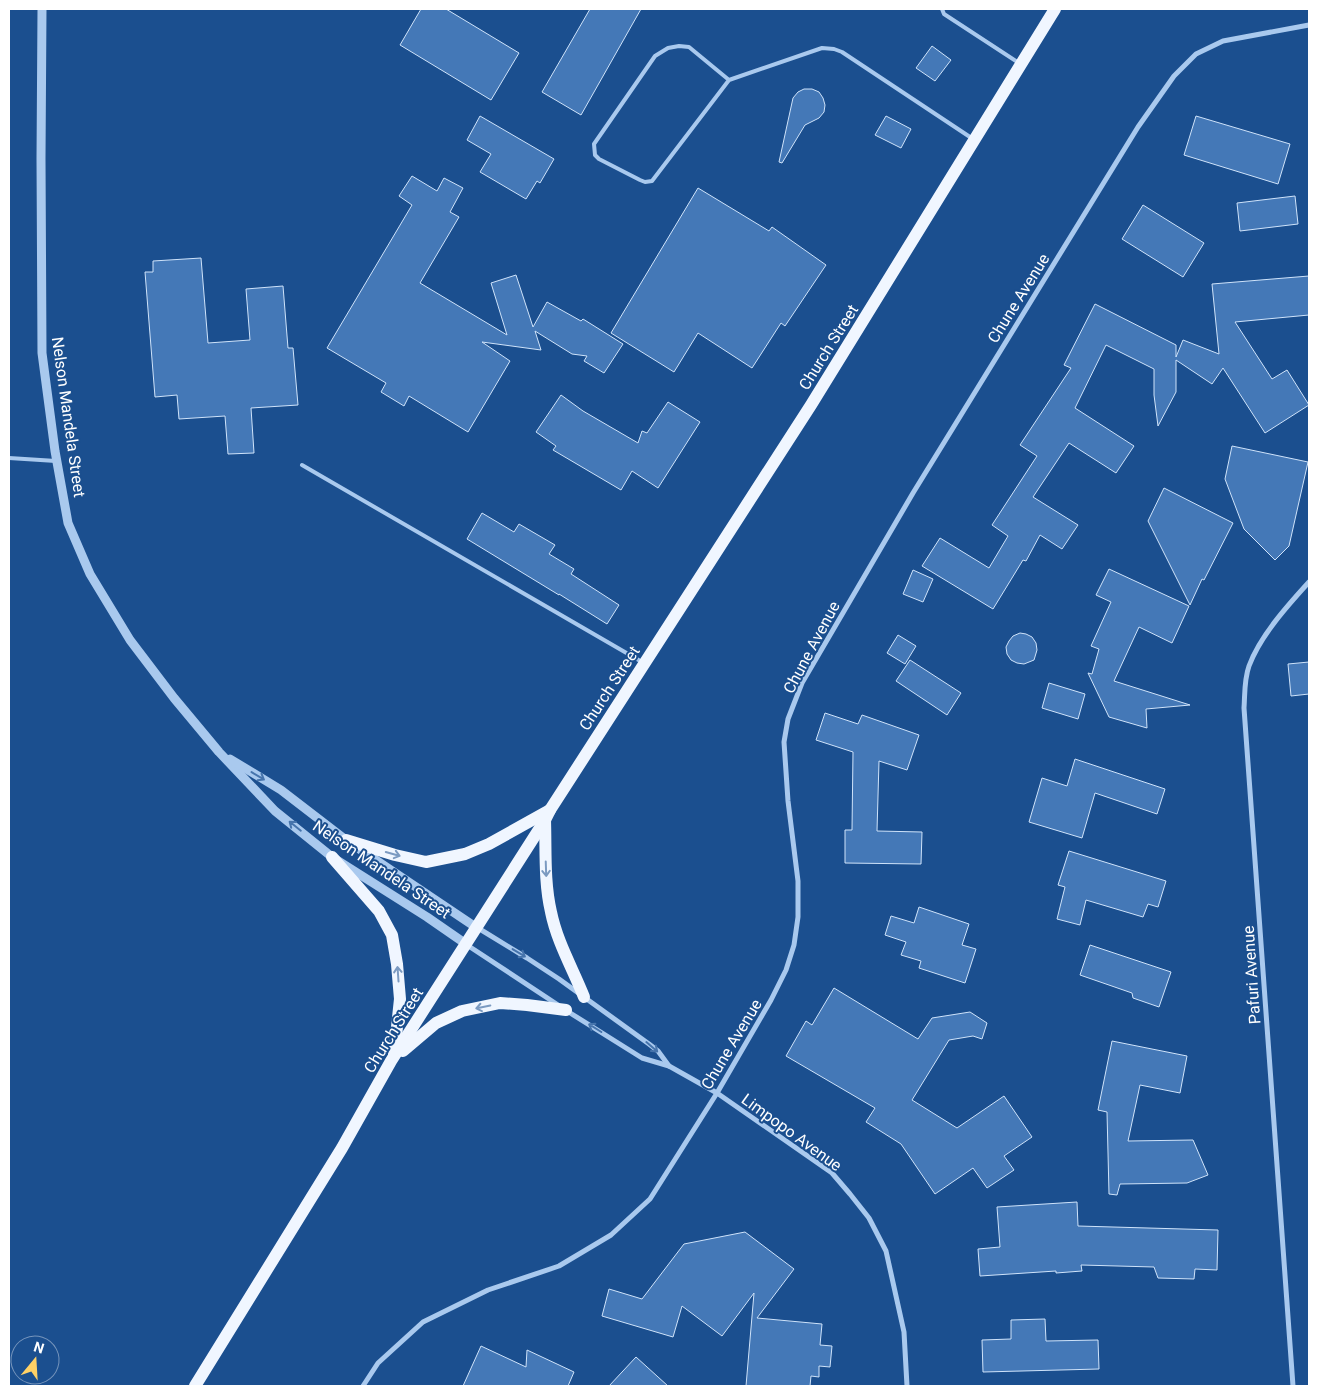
<svg xmlns="http://www.w3.org/2000/svg" width="1318" height="1395" viewBox="0 0 1318 1395" font-family="Roboto,sans-serif">
	<rect width="100%" height="100%" fill="#1b4f8f"/>
	<g fill="#4478b7" stroke="#cfe3fa">
		<path d="M 421,9 L 446,9 L 519,53 L 491,100 L 400,45 Z"/>
		<path d="M 590,9 L 641,9 L 581,115 L 542,92 Z"/>
		<path d="M 932,46 L 951,60 L 935,81 L 916,68 Z"/>
		<path d="M 804,89 L 812,89 L 819,92 L 823,98 L 825,105 L 824,112 L 819,118 L 805,125 L 782,163 L 779,162 L 793,98 L 798,92 Z"/>
		<path d="M 480,116 L 554,159 L 540,183 L 537,181 L 526,199 L 480,172 L 491,154 L 467,140 Z"/>
		<path d="M 886,116 L 911,129 L 901,148 L 875,135 Z"/>
		<path d="M 1196,116 L 1290,144 L 1278,184 L 1184,155 Z"/>
		<path d="M 412,176 L 437,191 L 444,178 L 463,188 L 450,212 L 459,217 L 420,283 L 507,335 L 491,283 L 516,275 L 533,327 L 547,302 L 581,321 L 583,319 L 623,344 L 604,373 L 584,361 L 587,356 L 572,354 L 535,331 L 541,350 L 482,342 L 510,361 L 468,432 L 409,396 L 404,406 L 381,392 L 386,383 L 327,348 L 412,205 L 399,196 Z"/>
		<path d="M 698,188 L 769,231 L 772,227 L 826,265 L 785,326 L 781,323 L 752,368 L 698,333 L 674,372 L 611,333 Z"/>
		<path d="M 1295,196 L 1298,224 L 1240,231 L 1237,203 Z"/>
		<path d="M 1143,205 L 1204,243 L 1183,277 L 1122,239 Z"/>
		<path d="M 201,258 L 208,343 L 250,340 L 246,289 L 283,286 L 288,348 L 293,348 L 298,405 L 251,408 L 254,453 L 228,454 L 225,416 L 179,419 L 177,395 L 155,397 L 145,272 L 153,272 L 153,261 Z"/>
		<path d="M 1309,276 L 1309,315 L 1235,322 L 1272,379 L 1287,370 L 1309,405 L 1265,433 L 1223,368 L 1212,384 L 1176,360 L 1176,392 L 1158,426 L 1154,395 L 1154,369 L 1106,345 L 1075,408 L 1134,446 L 1116,473 L 1069,443 L 1033,497 L 1078,525 L 1062,549 L 1040,535 L 1026,561 L 1023,560 L 993,609 L 922,566 L 940,538 L 989,568 L 1008,536 L 992,525 L 1037,456 L 1020,445 L 1071,368 L 1064,365 L 1095,304 L 1176,345 L 1176,357 L 1183,340 L 1219,354 L 1212,284 Z"/>
		<path d="M 561,395 L 583,411 L 638,443 L 642,431 L 647,433 L 668,402 L 700,422 L 658,488 L 632,471 L 621,490 L 553,450 L 556,446 L 536,432 Z"/>
		<path d="M 1232,446 L 1308,462 L 1289,546 L 1275,560 L 1244,529 L 1225,479 Z"/>
		<path d="M 1164,488 L 1233,523 L 1204,580 L 1202,579 L 1190,605 L 1148,521 Z"/>
		<path d="M 482,513 L 514,532 L 519,524 L 555,545 L 549,554 L 574,569 L 571,574 L 619,605 L 607,624 L 559,594 L 559,595 L 467,539 Z"/>
		<path d="M 1109,569 L 1189,606 L 1172,643 L 1139,627 L 1114,681 L 1190,705 L 1146,709 L 1147,728 L 1109,717 L 1088,673 L 1092,674 L 1099,649 L 1091,646 L 1111,602 L 1096,595 Z"/>
		<path d="M 913,570 L 933,579 L 923,602 L 903,594 Z"/>
		<path d="M 1020,633 L 1026,634 L 1032,637 L 1036,643 L 1037,650 L 1034,660 L 1024,664 L 1017,663 L 1011,660 L 1007,654 L 1006,647 L 1009,641 L 1013,636 Z"/>
		<path d="M 898,635 L 916,646 L 905,664 L 887,653 Z"/>
		<path d="M 910,660 L 961,693 L 947,715 L 896,681 Z"/>
		<path d="M 1309,662 L 1309,694 L 1291,696 L 1288,664 Z"/>
		<path d="M 1049,683 L 1085,694 L 1078,719 L 1042,708 Z"/>
		<path d="M 825,713 L 858,724 L 862,715 L 919,735 L 907,770 L 879,761 L 877,831 L 922,832 L 921,864 L 845,863 L 845,830 L 852,830 L 853,752 L 816,740 Z"/>
		<path d="M 1075,759 L 1165,789 L 1157,814 L 1095,793 L 1082,838 L 1029,822 L 1042,778 L 1067,786 Z"/>
		<path d="M 1069,851 L 1166,881 L 1158,907 L 1148,904 L 1143,917 L 1086,900 L 1080,925 L 1057,919 L 1065,887 L 1058,885 Z"/>
		<path d="M 919,907 L 969,924 L 962,945 L 976,949 L 965,983 L 919,968 L 921,961 L 901,955 L 906,942 L 885,935 L 891,916 L 914,923 Z"/>
		<path d="M 1090,945 L 1171,972 L 1159,1007 L 1133,998 L 1132,993 L 1080,975 Z"/>
		<path d="M 834,988 L 918,1039 L 932,1018 L 970,1012 L 987,1023 L 982,1039 L 973,1036 L 949,1040 L 912,1100 L 957,1128 L 1004,1096 L 1032,1137 L 1004,1156 L 1014,1170 L 987,1188 L 973,1168 L 935,1194 L 901,1144 L 866,1122 L 875,1108 L 786,1056 L 806,1021 L 812,1025 Z"/>
		<path d="M 1112,1041 L 1187,1056 L 1180,1093 L 1140,1085 L 1128,1141 L 1193,1140 L 1208,1175 L 1187,1183 L 1120,1184 L 1117,1195 L 1109,1194 L 1107,1112 L 1098,1110 Z"/>
		<path d="M 1077,1202 L 1078,1226 L 1218,1230 L 1217,1270 L 1195,1269 L 1194,1279 L 1158,1278 L 1154,1267 L 1081,1265 L 1082,1271 L 1056,1273 L 1056,1271 L 980,1276 L 978,1249 L 1000,1247 L 997,1207 Z"/>
		<path d="M 745,1232 L 794,1269 L 757,1318 L 822,1324 L 820,1345 L 832,1346 L 830,1367 L 819,1366 L 819,1377 L 811,1376 L 810,1386 L 746,1386 L 754,1293 L 722,1336 L 682,1306 L 673,1337 L 602,1316 L 609,1289 L 642,1299 L 684,1244 Z"/>
		<path d="M 1045,1319 L 1046,1341 L 1098,1340 L 1099,1369 L 983,1372 L 982,1340 L 1011,1339 L 1011,1320 Z"/>
		<path d="M 481,1346 L 526,1367 L 527,1350 L 574,1372 L 568,1386 L 463,1386 Z"/>
		<path d="M 636,1357 L 668,1386 L 609,1386 Z"/>
	</g>
	<g fill="none" stroke-linecap="round" stroke-linejoin="round">
		<g stroke="#a9c9ee" stroke-width="4">
			<path d="M 942,9 L 944,14 L 1019,63"/>
			<path d="M 729,80 L 689,47 L 679,46 L 668,48 L 655,56 L 594,144 L 595,155 L 599,159 L 640,180 L 645,182 L 652,181 L 729,80 L 822,48 L 834,49 L 842,52 L 973,139"/>
			<path d="M 9,458 L 56,461"/>
			<path d="M 302,465 L 642,662"/>
		</g>
		<g stroke="#a9c9ee" stroke-width="5">
			<path d="M 478,928 L 527,958 L 559,979 L 649,1044 L 658,1051 L 669,1066"/>
			<path d="M 467,945 L 558,1005"/>
			<path d="M 567,1011 L 642,1058 L 669,1066 L 717,1093 L 832,1173 L 850,1194 L 869,1218 L 886,1251 L 904,1332 L 907,1386"/>
			<path d="M 363,1386 L 378,1363 L 423,1322 L 488,1290 L 559,1266 L 611,1235 L 650,1199 L 717,1093 L 771,1000 L 786,970 L 794,945 L 798,917 L 798,881 L 788,801 L 784,742 L 788,719 L 802,683 L 913,493 L 1138,127 L 1174,76 L 1196,54 L 1223,41 L 1309,25"/>
			<path d="M 1293,1386 L 1244,708 C 1245,694 1244,680 1249,666 C 1260,636 1288,605 1309,582"/>
		</g>
		<g stroke="#a9c9ee" stroke-width="9">
			<path d="M 42,9 L 41,158 L 42,353 L 55,451 L 68,523 L 90,574 L 130,640 L 174,698 L 219,752 L 275,811 L 332,857 L 427,917 L 466,944"/>
			<path d="M 230,759 L 281,790 L 346,840 L 477,928"/>
		</g>
		<g stroke="#f0f6ff" stroke-width="12">
			<path d="M 545,820 C 546,850 544,882 551,912 C 557,942 573,969 584,997"/>
			<path d="M 346,840 L 395,855 L 426,862 L 465,854 L 489,844 L 550,810"/>
			<path d="M 332,857 L 379,911 L 392,935 L 397,964 L 400,999 L 394,1055"/>
			<path d="M 403,1051 L 436,1023 L 462,1011 L 500,1003 L 527,1005 L 566,1010"/>
			<path d="M 195,1386 L 342,1148 L 391,1061 L 545,820 L 550,810 L 811,405 L 1055,9"/>
		</g>
	</g>
	<defs><path id="oneway-shaft" d="M-6 0H5M1.5-3L5.5 0L1.5 3" fill="none" stroke-width="1.6" stroke-linecap="round" stroke-linejoin="round" transform="scale(1.25)"/></defs>
	<g stroke="#4674ac">
		<use href="#oneway-shaft" transform="translate(258 776) rotate(31)"/>
		<use href="#oneway-shaft" transform="translate(295 826) rotate(-141)"/>
		<use href="#oneway-shaft" transform="translate(519 953) rotate(31)"/>
		<use href="#oneway-shaft" transform="translate(595 1028) rotate(-148)"/>
		<use href="#oneway-shaft" transform="translate(652 1047) rotate(41)"/>
	</g>
	<g stroke="#7b9ac1">
		<use href="#oneway-shaft" transform="translate(393 854) rotate(16)"/>
		<use href="#oneway-shaft" transform="translate(546 869) rotate(88)"/>
		<use href="#oneway-shaft" transform="translate(398 974) rotate(-94)"/>
		<use href="#oneway-shaft" transform="translate(483 1007) rotate(168)"/>
	</g>
	<g text-anchor="middle" stroke-width="4" stroke-linejoin="round" paint-order="stroke">
		<g font-size="16" fill="#fff" stroke="#1b4f8f">
			<text transform="translate(1018 298) rotate(-58)" y="6">Chune Avenue</text>
			<text transform="translate(828 347) rotate(-58)" y="6">Church Street</text>
			<text transform="translate(69 417) rotate(82)" y="6">Nelson Mandela Street</text>
			<text transform="translate(811 647) rotate(-62)" y="6">Chune Avenue</text>
			<text transform="translate(609 688) rotate(-57)" y="6">Church Street</text>
			<text transform="translate(382 869) rotate(34)" y="6">Nelson Mandela Street</text>
			<text transform="translate(1251 975) rotate(-94)" y="6">Pafuri Avenue</text>
			<text transform="translate(393 1030) rotate(-58)" y="6">Church Street</text>
			<text transform="translate(731 1044) rotate(-59)" y="6">Chune Avenue</text>
			<text transform="translate(792 1132) rotate(36)" y="6">Limpopo Avenue</text>
		</g>
	</g>
	<rect width="1318" height="1395" fill="none" stroke="#ffffff" stroke-width="20"/>
	<g transform="translate(35 1360) rotate(18)"><circle r="24" fill="#1b4f8f" stroke="#7695bc"/>
	<path d="M0-4L9 19L0 12L-9 19Z" fill="#ffd166"/>
	<text y="-8" font-size="14" font-weight="bold" text-anchor="middle" fill="#ffffff">N</text>
	</g>
</svg>
